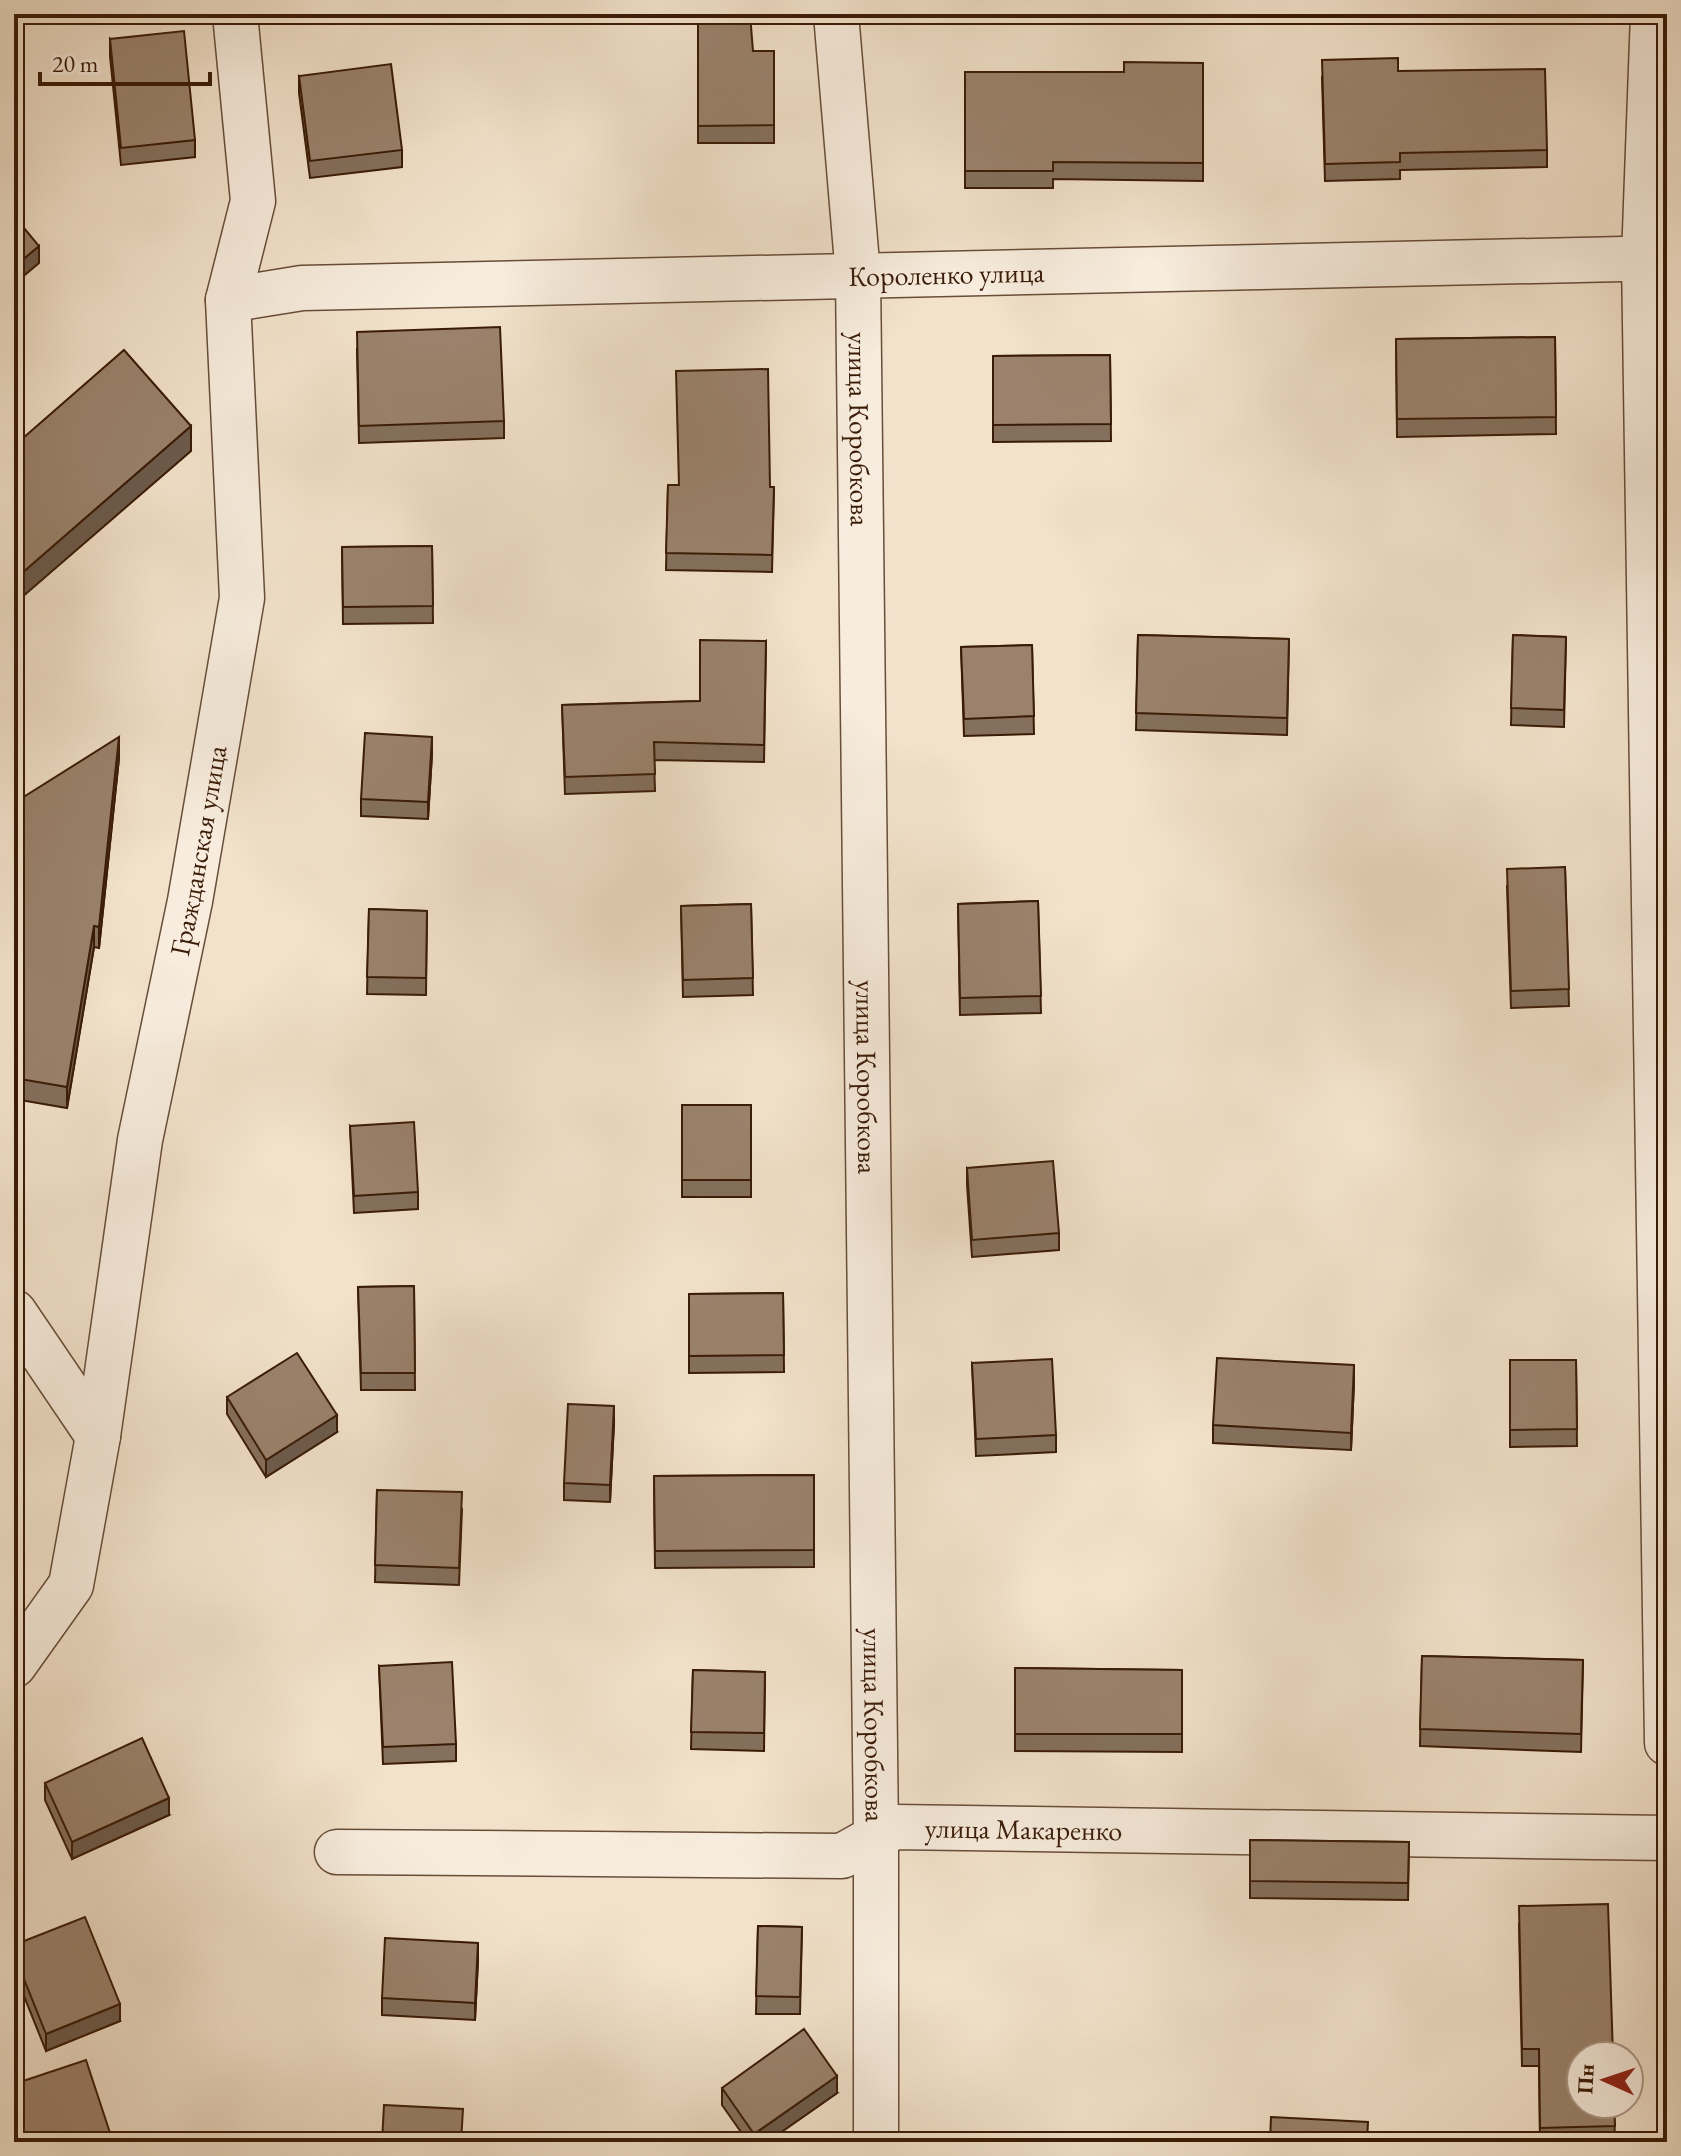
<svg xmlns="http://www.w3.org/2000/svg" width="1681" height="2156" viewBox="0 0 1681 2156" font-family="'EB Garamond',serif">
	<rect width="100%" height="100%" fill="#f2e2cb"/>
	<filter id="stains"><feTurbulence type="fractalNoise" baseFrequency=".0025" numOctaves="4"/><feColorMatrix values="0 0 0 0 .2 0 0 0 0 .09 0 0 0 0 .02 0 0 0 .5 -.17"/></filter>
	<radialGradient id="worn" r=".72"><stop offset=".6" stop-color="#630" stop-opacity="0"/><stop offset="1" stop-color="#630" stop-opacity=".3"/></radialGradient>
	<g fill="none" stroke-linecap="round" stroke-linejoin="round">
		<defs>
			<g id="minor">
				<path id="s1" d="M 836,14 L 858,275 L 876,1837 L 876,2142"/>
				<path d="M 1653,14 L 1644,258 L 1667,1743"/>
				<path d="M 228,300 L 253,201 L 235,14"/>
				<path d="M 14,1312 L 98,1436"/>
				<path id="s2" d="M 337,1852 L 842,1856 L 894,1827 L 1667,1838"/>
			</g>
			<g id="tertiary">
				<path id="s3" d="M 14,1665 L 71,1585 L 98,1436 L 140,1140 L 190,901 L 242,598 L 228,300 L 302,288 L 1667,258"/>
			</g>
		</defs>
		<use href="#minor" stroke="#684d37" stroke-width="47"/>
		<use href="#tertiary" stroke="#684d37" stroke-width="47"/>
		<use href="#minor" stroke="#f7ecdd" stroke-width="44"/>
		<use href="#tertiary" stroke="#f7ecdd" stroke-width="44"/>
	</g>
	<g fill="#84705d" stroke="#3a1b06" stroke-width="2">
		<path d="M 698,14 L 753,51 L 774,51 L 774,143 L 698,143 Z"/>
		<path d="M 110,39 L 195,140 L 195,157 L 121,165 L 110,56 Z"/>
		<path d="M 1203,63 L 1203,181 L 1053,179 L 1053,188 L 965,188 L 965,72 L 1124,72 Z"/>
		<path d="M 1398,71 L 1547,150 L 1547,167 L 1400,170 L 1400,179 L 1325,181 L 1322,77 Z"/>
		<path d="M 299,76 L 402,150 L 402,167 L 310,178 L 299,93 Z"/>
		<path d="M 1555,337 L 1556,434 L 1397,437 L 1396,339 Z"/>
		<path d="M 357,349 L 504,421 L 504,438 L 359,443 Z"/>
		<path d="M 1110,355 L 1111,441 L 993,442 L 993,356 Z"/>
		<path d="M 668,485 L 774,487 L 772,572 L 666,570 Z"/>
		<path d="M 432,546 L 433,623 L 343,624 L 342,547 Z"/>
		<path d="M 1138,635 L 1289,639 L 1287,735 L 1136,730 Z"/>
		<path d="M 1513,635 L 1566,637 L 1564,727 L 1511,725 Z"/>
		<path d="M 766,641 L 764,762 L 654,760 L 655,791 L 565,794 L 562,705 L 700,701 Z"/>
		<path d="M 1032,645 L 1034,734 L 964,736 L 961,647 Z"/>
		<path d="M 432,754 L 428,819 L 361,816 L 361,799 Z"/>
		<path d="M 119,758 L 99,948 L 94,947 L 67,1108 L 14,1099 L 14,803 Z"/>
		<path d="M 1565,867 L 1569,1006 L 1511,1008 L 1507,886 Z"/>
		<path d="M 1038,901 L 1041,1013 L 960,1015 L 958,904 Z"/>
		<path d="M 751,904 L 753,995 L 683,997 L 681,906 Z"/>
		<path d="M 369,909 L 427,911 L 426,995 L 367,994 Z"/>
		<rect x="682" y="1105" width="69" height="92"/>
		<path d="M 350,1126 L 418,1192 L 418,1209 L 354,1213 Z"/>
		<path d="M 967,1168 L 1059,1233 L 1059,1250 L 972,1257 L 967,1185 Z"/>
		<path d="M 414,1286 L 415,1390 L 361,1390 L 358,1287 Z"/>
		<path d="M 783,1293 L 784,1372 L 689,1373 L 689,1294 Z"/>
		<path d="M 1510,1360 L 1576,1360 L 1577,1446 L 1510,1447 Z"/>
		<path d="M 972,1363 L 1056,1435 L 1056,1452 L 976,1456 Z"/>
		<path d="M 1354,1382 L 1351,1450 L 1213,1443 L 1213,1425 Z"/>
		<path d="M 227,1397 L 337,1432 L 266,1477 L 227,1414 Z"/>
		<path d="M 614,1423 L 610,1502 L 564,1500 L 564,1483 Z"/>
		<path d="M 814,1475 L 814,1567 L 655,1568 L 654,1476 Z"/>
		<path d="M 377,1490 L 462,1509 L 459,1585 L 375,1582 Z"/>
		<path d="M 1422,1656 L 1583,1660 L 1581,1752 L 1420,1746 Z"/>
		<path d="M 379,1666 L 456,1744 L 456,1761 L 383,1764 Z"/>
		<path d="M 1015,1668 L 1182,1670 L 1182,1752 L 1015,1751 Z"/>
		<path d="M 693,1670 L 765,1672 L 764,1751 L 691,1749 Z"/>
		<path d="M 45,1783 L 169,1815 L 72,1859 L 45,1800 Z"/>
		<path d="M 1250,1840 L 1409,1842 L 1408,1900 L 1250,1898 Z"/>
		<path d="M 1519,1923 L 1614,2104 L 1615,2142 L 1540,2142 L 1539,2066 L 1522,2066 Z"/>
		<path d="M 758,1926 L 802,1927 L 800,2014 L 756,2014 Z"/>
		<path d="M 14,1945 L 120,2021 L 46,2051 L 14,1971 Z"/>
		<path d="M 478,1960 L 475,2020 L 382,2015 L 382,1998 Z"/>
		<path d="M 722,2088 L 837,2093 L 767,2142 L 748,2142 L 722,2105 Z"/>
	</g>
	<g fill="#6c5b4c" stroke="#3a1b06" stroke-width="2">
		<path d="M 39,246 L 39,263 L 14,284 L 14,267 Z"/>
		<path d="M 191,426 L 191,451 L 14,604 L 14,580 Z"/>
		<path d="M 119,737 L 119,758 L 99,948 L 99,927 Z"/>
		<path d="M 432,737 L 432,754 L 428,819 L 428,802 Z"/>
		<path d="M 94,926 L 94,947 L 67,1108 L 67,1087 Z"/>
		<path d="M 1354,1365 L 1354,1382 L 1351,1450 L 1351,1433 Z"/>
		<path d="M 614,1406 L 614,1423 L 610,1502 L 610,1485 Z"/>
		<path d="M 337,1415 L 337,1432 L 266,1477 L 266,1460 Z"/>
		<path d="M 169,1798 L 169,1815 L 72,1859 L 72,1842 Z"/>
		<path d="M 478,1943 L 478,1960 L 475,2020 L 475,2003 Z"/>
		<path d="M 120,2004 L 120,2021 L 46,2051 L 46,2034 Z"/>
		<path d="M 837,2076 L 837,2093 L 767,2142 L 754,2142 L 754,2134 Z"/>
	</g>
	<g fill="#9a826c" stroke="#3a1b06" stroke-width="2">
		<path d="M 698,14 L 750,14 L 753,51 L 774,51 L 774,125 L 698,126 Z"/>
		<path d="M 184,31 L 195,140 L 121,148 L 110,39 Z"/>
		<path d="M 1398,58 L 1398,71 L 1545,69 L 1547,150 L 1400,153 L 1400,162 L 1325,164 L 1322,60 Z"/>
		<path d="M 1124,62 L 1203,63 L 1203,163 L 1053,162 L 1053,171 L 965,171 L 965,72 L 1124,72 Z"/>
		<path d="M 391,64 L 402,150 L 310,161 L 299,76 Z"/>
		<path d="M 14,216 L 39,246 L 14,267 Z"/>
		<path d="M 500,327 L 504,421 L 359,426 L 357,332 Z"/>
		<path d="M 1555,337 L 1556,417 L 1397,419 L 1396,339 Z"/>
		<path d="M 124,350 L 191,426 L 14,580 L 14,446 Z"/>
		<path d="M 1110,355 L 1111,424 L 993,425 L 993,356 Z"/>
		<path d="M 768,369 L 770,487 L 774,487 L 772,555 L 666,553 L 668,485 L 679,485 L 676,371 Z"/>
		<path d="M 432,546 L 433,606 L 343,607 L 342,547 Z"/>
		<path d="M 1138,635 L 1289,639 L 1287,718 L 1136,713 Z"/>
		<path d="M 1513,635 L 1566,637 L 1564,710 L 1511,708 Z"/>
		<path d="M 700,640 L 766,641 L 764,745 L 654,742 L 655,774 L 565,777 L 562,705 L 700,701 Z"/>
		<path d="M 1032,645 L 1034,716 L 964,719 L 961,647 Z"/>
		<path d="M 365,733 L 432,737 L 428,802 L 361,799 Z"/>
		<path d="M 119,737 L 99,927 L 94,926 L 67,1087 L 14,1078 L 14,803 Z"/>
		<path d="M 1565,867 L 1569,989 L 1511,991 L 1507,869 Z"/>
		<path d="M 1038,901 L 1041,996 L 960,998 L 958,904 Z"/>
		<path d="M 751,904 L 753,978 L 683,980 L 681,906 Z"/>
		<path d="M 369,909 L 427,911 L 426,978 L 367,977 Z"/>
		<rect x="682" y="1105" width="69" height="75"/>
		<path d="M 414,1122 L 418,1192 L 354,1196 L 350,1126 Z"/>
		<path d="M 1053,1161 L 1059,1233 L 972,1240 L 967,1168 Z"/>
		<path d="M 414,1286 L 415,1373 L 361,1373 L 358,1287 Z"/>
		<path d="M 783,1293 L 784,1355 L 689,1356 L 689,1294 Z"/>
		<path d="M 297,1353 L 337,1415 L 266,1460 L 227,1397 Z"/>
		<path d="M 1217,1358 L 1354,1365 L 1351,1433 L 1213,1425 Z"/>
		<path d="M 1052,1359 L 1056,1435 L 976,1439 L 972,1363 Z"/>
		<path d="M 1510,1360 L 1576,1360 L 1577,1429 L 1510,1430 Z"/>
		<path d="M 568,1404 L 614,1406 L 610,1485 L 564,1483 Z"/>
		<path d="M 814,1475 L 814,1550 L 655,1551 L 654,1476 Z"/>
		<path d="M 377,1490 L 462,1492 L 459,1568 L 375,1565 Z"/>
		<path d="M 1422,1656 L 1583,1660 L 1581,1734 L 1420,1729 Z"/>
		<path d="M 452,1662 L 456,1744 L 383,1747 L 379,1666 Z"/>
		<path d="M 1015,1668 L 1182,1670 L 1182,1734 L 1015,1734 Z"/>
		<path d="M 693,1670 L 765,1672 L 764,1733 L 691,1732 Z"/>
		<path d="M 142,1738 L 169,1798 L 72,1842 L 45,1783 Z"/>
		<path d="M 1250,1840 L 1409,1842 L 1408,1883 L 1250,1881 Z"/>
		<path d="M 1608,1904 L 1613,2056 L 1581,2056 L 1581,2104 L 1614,2104 L 1615,2126 L 1540,2128 L 1539,2049 L 1522,2049 L 1519,1906 Z"/>
		<path d="M 85,1917 L 120,2004 L 46,2034 L 14,1954 L 14,1945 Z"/>
		<path d="M 758,1926 L 802,1927 L 800,1997 L 756,1996 Z"/>
		<path d="M 385,1938 L 478,1943 L 475,2003 L 382,1998 Z"/>
		<path d="M 804,2029 L 837,2076 L 754,2134 L 722,2088 Z"/>
		<path d="M 86,2060 L 113,2142 L 18,2142 L 14,2130 L 14,2084 Z"/>
		<path d="M 384,2105 L 463,2109 L 461,2142 L 382,2142 Z"/>
		<path d="M 1271,2117 L 1368,2122 L 1367,2142 L 1270,2142 Z"/>
		<path d="M 172,2136 L 174,2142 L 155,2142 Z"/>
	</g>
	<g text-anchor="middle" stroke-width="8" stroke-linejoin="round" paint-order="stroke">
		<g font-size="28" fill="#3a1b06" stroke="#f7ecdd">
			<text dy="10" stroke="none"><textPath href="#s3" startOffset="2118">Короленко улица</textPath></text>
			<text dy="10" stroke="none"><textPath href="#s1" startOffset="416">улица Коробкова</textPath></text>
			<text dy="10" stroke="none"><textPath href="#s3" startOffset="844">Гражданская улица</textPath></text>
			<text dy="10" stroke="none"><textPath href="#s1" startOffset="1064">улица Коробкова</textPath></text>
			<text dy="10" stroke="none"><textPath href="#s1" startOffset="1712">улица Коробкова</textPath></text>
			<text dy="10" stroke="none"><textPath href="#s2" startOffset="694">улица Макаренко</textPath></text>
		</g>
	</g>
	<rect width="1681" height="2156" fill="none" stroke="#f2e2cb" stroke-width="48"/>
	<rect x="16" y="16" width="1649" height="2124" fill="none" stroke="#3a1b06" stroke-width="4"/>
	<rect x="24" y="24" width="1633" height="2108" fill="none" stroke="#3a1b06" stroke-width="2"/>
	<g transform="translate(1605 2080) rotate(273)"><circle r="38" fill="#f7ecdd" stroke="#ab9887" stroke-width="2"/>
	<path d="M0-6L14 30L0 20L-14 30Z" fill="#8f2418"/>
	<text y="-12" font-size="22" font-weight="bold" text-anchor="middle" fill="#3a1b06">Пн</text>
	</g>
	<path d="M40 72v12h170v-12" fill="none" stroke="#3a1b06" stroke-width="4"/>
	<text x="52" y="72" font-size="24" fill="#3a1b06" stroke="#f7ecdd" stroke-width="6" paint-order="stroke">20 m</text>
	<rect width="100%" height="100%" filter="url(#stains)"/>
	<rect width="100%" height="100%" fill="url(#worn)"/>
</svg>
